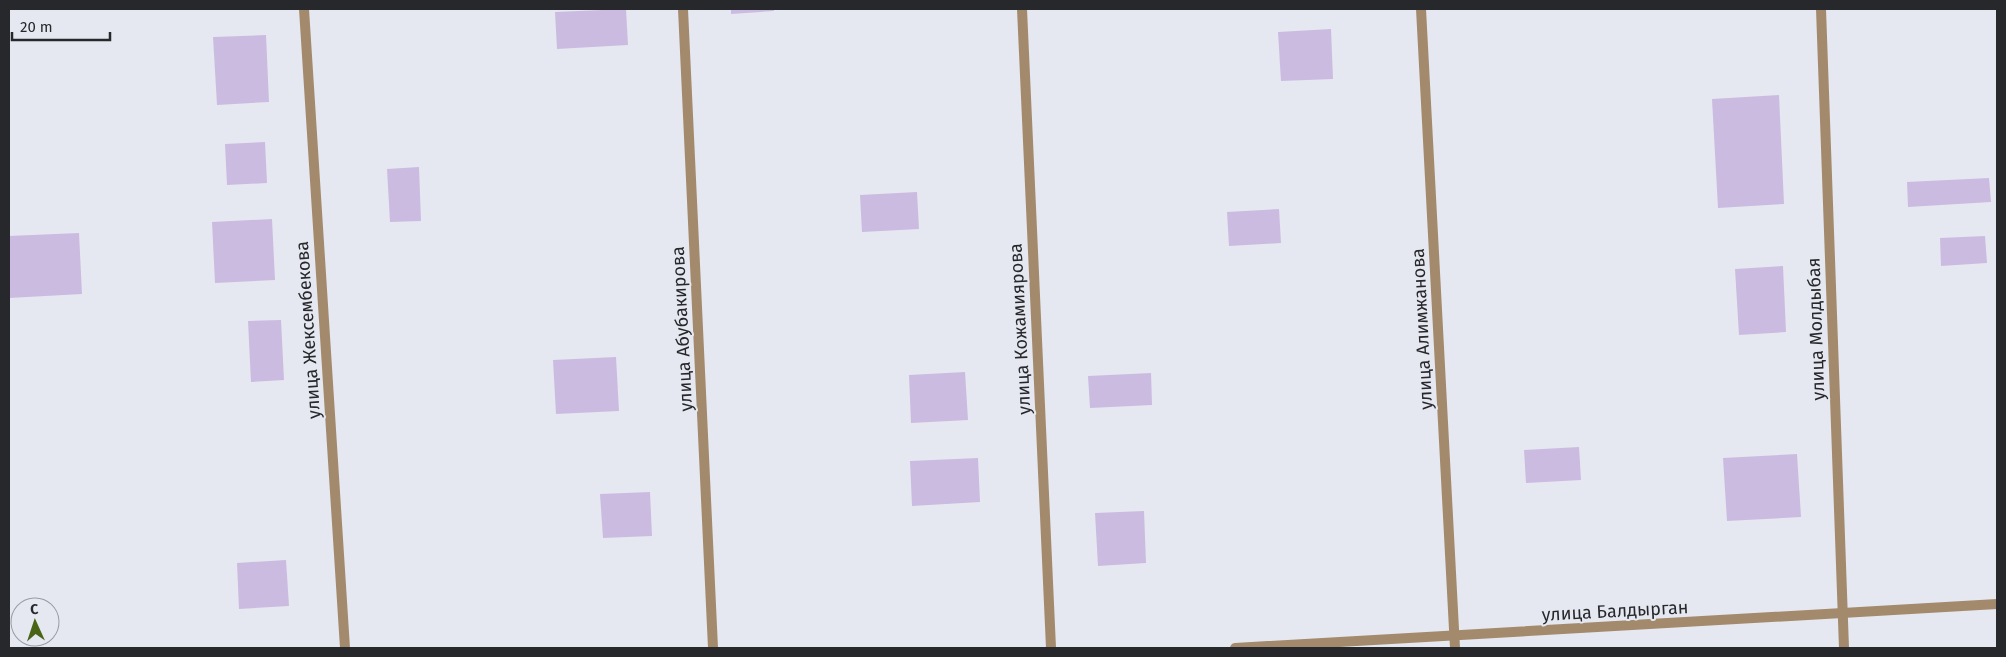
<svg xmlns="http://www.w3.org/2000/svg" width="2006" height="657" viewBox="0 0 2006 657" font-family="'Fira Sans',sans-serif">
	<rect width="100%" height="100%" fill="#e6e8f1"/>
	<g fill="#cbbbe1">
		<path d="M 626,9 L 628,45 L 557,49 L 555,12 Z"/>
		<path d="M 731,9 L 774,9 L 774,11 L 731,14 Z"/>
		<path d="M 1331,29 L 1333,79 L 1281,81 L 1278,32 Z"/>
		<path d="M 266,35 L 269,102 L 217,105 L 213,37 Z"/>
		<path d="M 1779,95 L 1784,204 L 1718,208 L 1712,99 Z"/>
		<path d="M 265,142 L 267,183 L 227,185 L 225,144 Z"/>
		<path d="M 419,167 L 421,221 L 390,222 L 387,169 Z"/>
		<path d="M 1989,178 L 1991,202 L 1908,207 L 1907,182 Z"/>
		<path d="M 917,192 L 919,229 L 862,232 L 860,195 Z"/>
		<path d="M 1279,209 L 1281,243 L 1229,246 L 1227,212 Z"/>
		<path d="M 272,219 L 275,280 L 215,283 L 212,222 Z"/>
		<path d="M 79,233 L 82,294 L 9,298 L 9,236 Z"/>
		<path d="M 1985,236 L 1987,263 L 1941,266 L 1940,238 Z"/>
		<path d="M 1783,266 L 1786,332 L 1739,335 L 1735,269 Z"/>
		<path d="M 281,320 L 284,380 L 251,382 L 248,321 Z"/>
		<path d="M 616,357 L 619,411 L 556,414 L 553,360 Z"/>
		<path d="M 965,372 L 968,420 L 911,423 L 909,375 Z"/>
		<path d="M 1151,373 L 1152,405 L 1090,408 L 1088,376 Z"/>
		<path d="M 1579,447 L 1581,480 L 1526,483 L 1524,450 Z"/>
		<path d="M 1797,454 L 1801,517 L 1727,521 L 1723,458 Z"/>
		<path d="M 978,458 L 980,502 L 912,506 L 910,461 Z"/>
		<path d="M 650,492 L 652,536 L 603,538 L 600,494 Z"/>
		<path d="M 1144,511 L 1146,563 L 1098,566 L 1095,513 Z"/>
		<path d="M 286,560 L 289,606 L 239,609 L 237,563 Z"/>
	</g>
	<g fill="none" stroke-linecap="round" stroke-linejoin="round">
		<g stroke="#a48a6d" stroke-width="10">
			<path d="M 304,9 L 345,648"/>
			<path d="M 683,9 L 713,648"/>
			<path d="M 1022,9 L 1051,648"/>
			<path d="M 1821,9 L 1844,648"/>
			<path d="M 1235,648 L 1997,604"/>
		</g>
		<path stroke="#a48a6d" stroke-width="10" d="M 1421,9 L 1455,648"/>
	</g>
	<g text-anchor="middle" stroke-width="4" stroke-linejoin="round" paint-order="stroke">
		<g font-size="18" fill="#27282b" stroke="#e6e8f1">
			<text transform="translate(682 329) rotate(-93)" y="6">улица Абубакирова</text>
			<text transform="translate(1020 329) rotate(-93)" y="6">улица Кожамиярова</text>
			<text transform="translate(1422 329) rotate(-93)" y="6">улица Алимжанова</text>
			<text transform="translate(1816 329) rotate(-92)" y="6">улица Молдыбая</text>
			<text transform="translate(308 330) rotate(-94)" y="6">улица Жексембекова</text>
			<text transform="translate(1615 611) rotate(-3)" y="6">улица Балдырган</text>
		</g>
	</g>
	<rect width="2006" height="657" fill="none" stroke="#27282b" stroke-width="20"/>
	<g transform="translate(35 622) rotate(357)"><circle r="24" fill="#e6e8f1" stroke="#9a9ba2"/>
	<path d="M0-4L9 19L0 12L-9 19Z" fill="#4a6415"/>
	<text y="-8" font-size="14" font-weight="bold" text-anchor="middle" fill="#27282b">С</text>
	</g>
	<path d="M12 32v8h98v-8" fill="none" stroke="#27282b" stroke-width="2.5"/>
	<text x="20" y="32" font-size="15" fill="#27282b" stroke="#e6e8f1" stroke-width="4" paint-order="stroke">20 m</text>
</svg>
